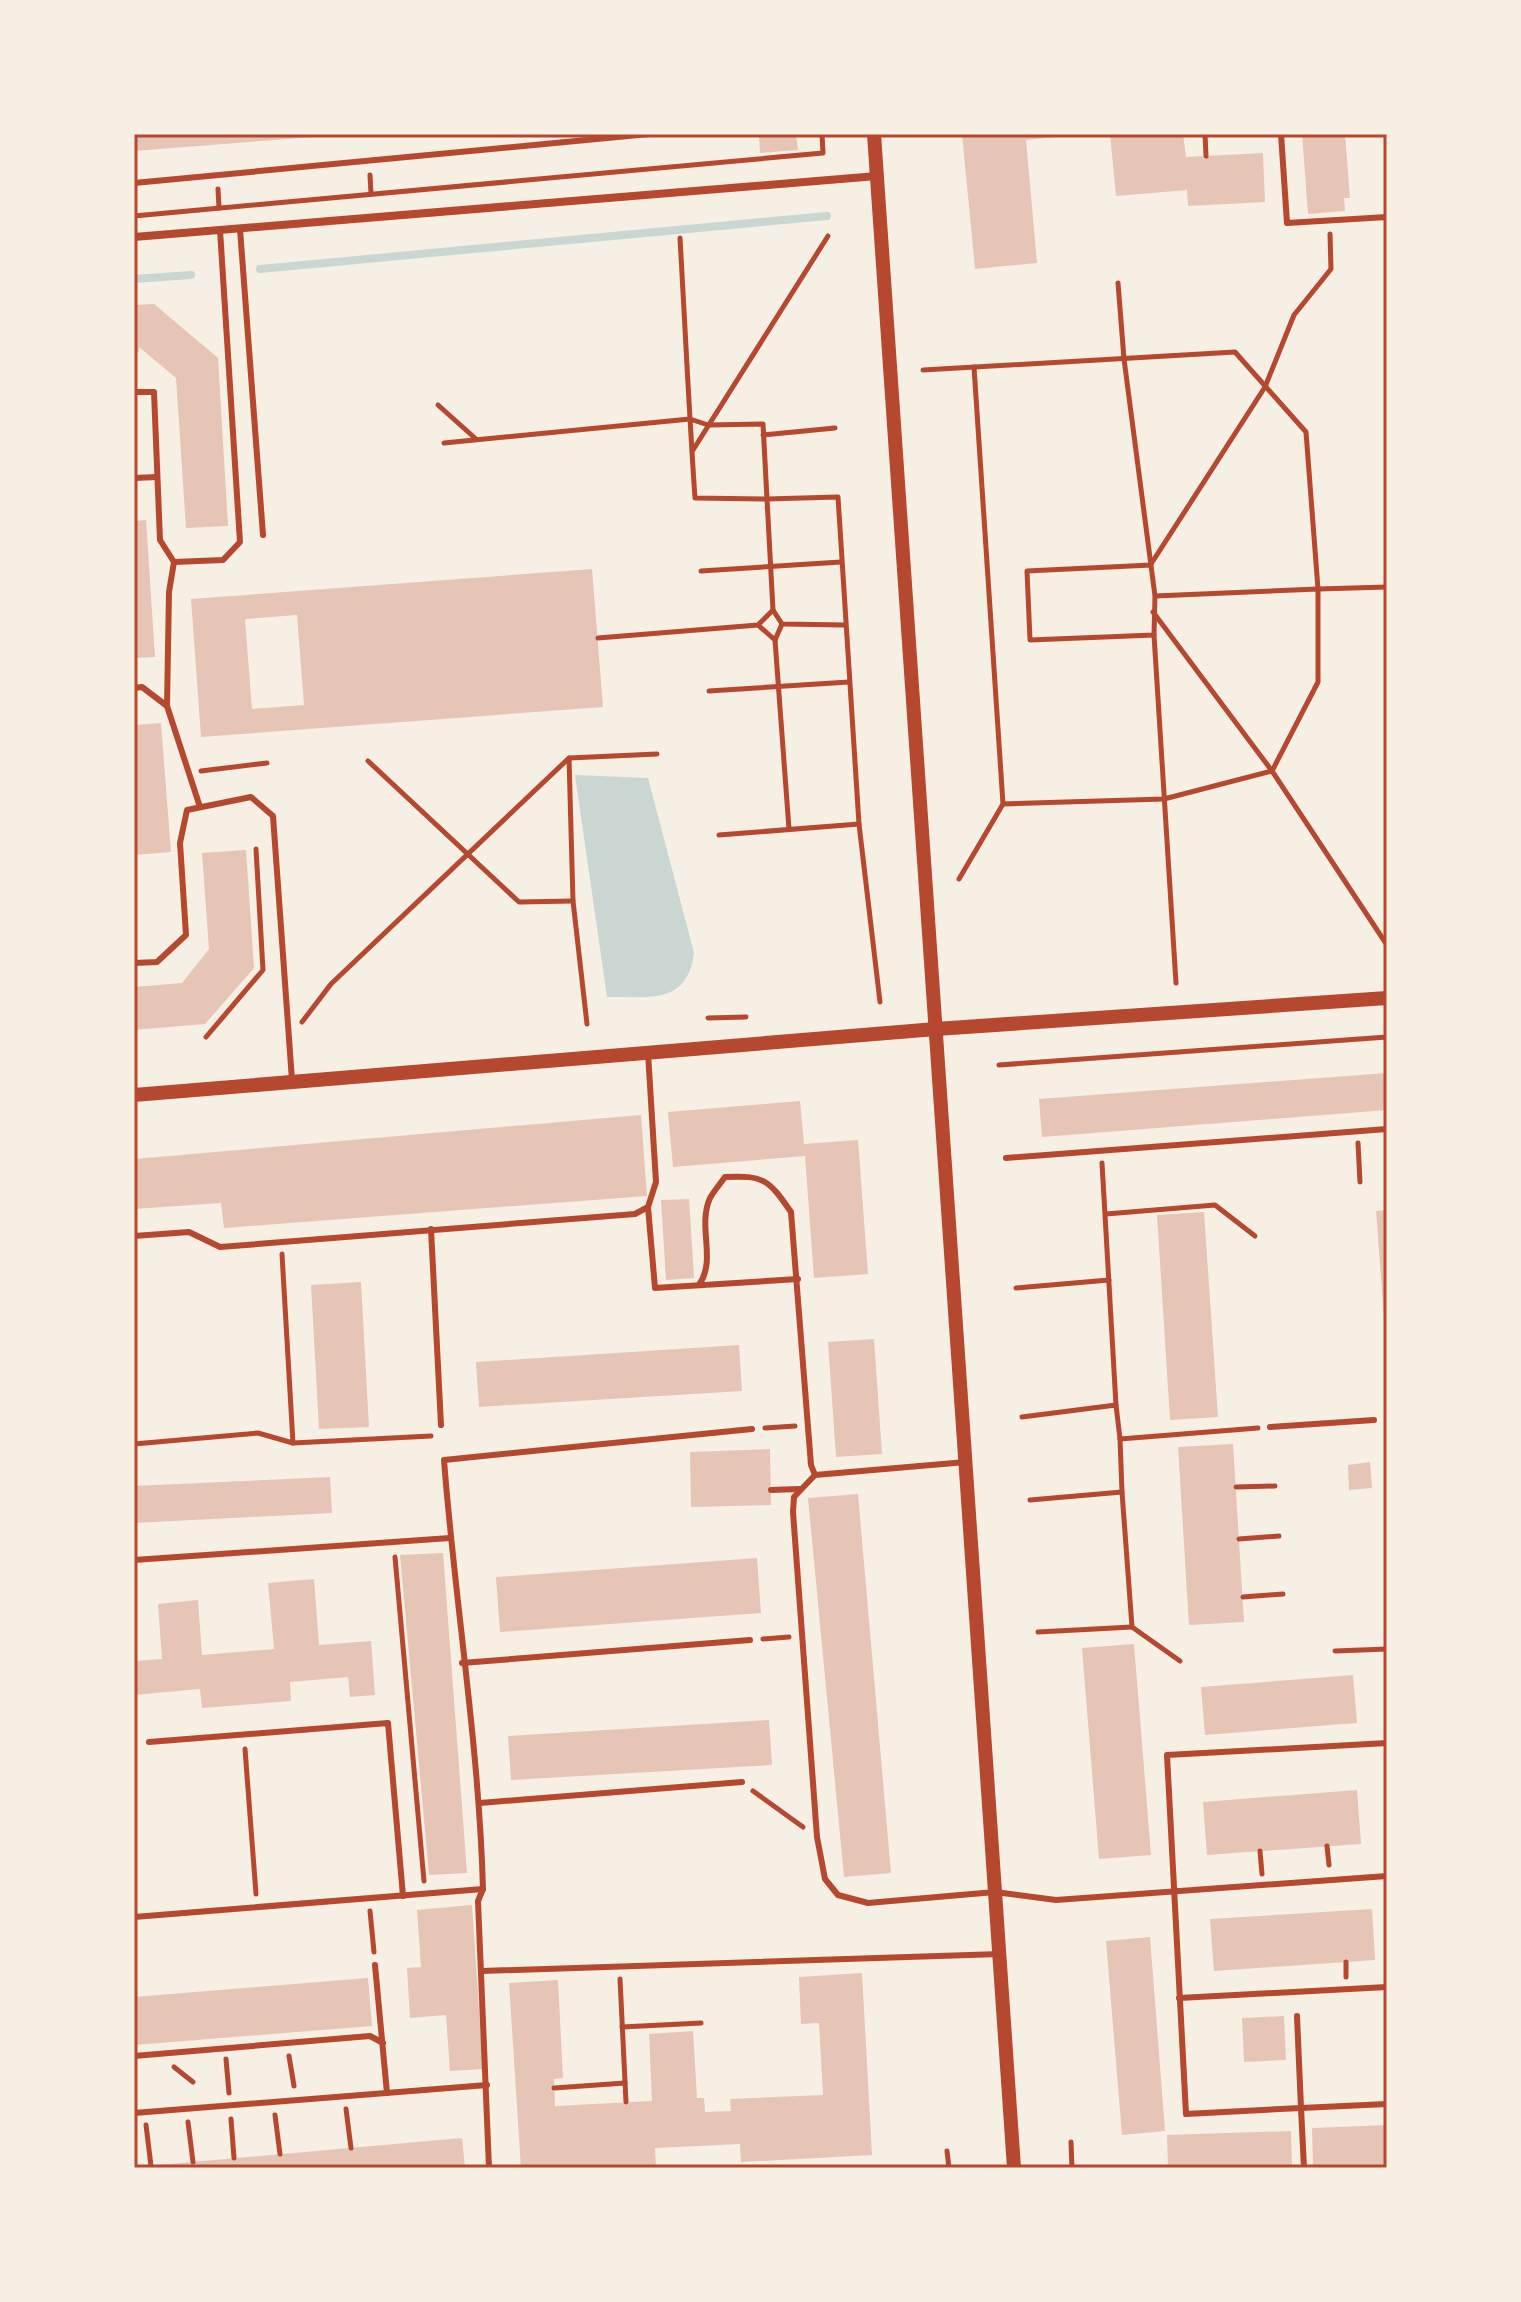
<svg xmlns="http://www.w3.org/2000/svg" width="1521" height="2302" viewBox="0 0 1521 2302" font-family="'Source Sans 3',sans-serif">
	<rect width="100%" height="100%" fill="#f6efe4"/>
	<path fill="#c9d6d2" d="M 575,775 L 648,778 L 694,953 C 687,1006 648,996 607,997 Z"/>
	<g fill="none" stroke-linecap="round" stroke-linejoin="round">
		<g stroke="#c9d6d2" stroke-width="8">
			<path d="M 260,269 L 827,216"/>
			<path d="M 134,279 L 191,275"/>
		</g>
	</g>
	<g fill="#e6c5b7" fill-rule="evenodd">
		<path d="M 134,134 L 325,134 L 325,136 L 134,151 Z"/>
		<path d="M 759,134 L 796,134 L 798,150 L 760,153 Z"/>
		<path d="M 962,134 L 1056,134 L 1056,137 L 1026,140 L 1037,263 L 975,269 Z"/>
		<path d="M 1110,134 L 1183,134 L 1186,157 L 1263,153 L 1265,202 L 1188,206 L 1187,190 L 1116,196 Z"/>
		<path d="M 1302,134 L 1345,134 L 1350,198 L 1344,198 L 1345,211 L 1308,214 Z"/>
		<path d="M 154,304 L 218,358 L 228,526 L 186,528 L 176,378 L 139,347 L 139,352 L 134,353 L 134,305 Z"/>
		<path d="M 146,520 L 155,657 L 134,658 L 134,521 Z"/>
		<path d="M 592,569 L 603,707 L 201,737 L 191,599 ZM 297,615 L 304,705 L 252,709 L 245,619 Z"/>
		<path d="M 161,723 L 171,852 L 134,855 L 134,725 Z"/>
		<path d="M 246,850 L 254,968 L 205,1024 L 134,1030 L 134,987 L 182,983 L 209,949 L 202,853 Z"/>
		<path d="M 1387,1073 L 1387,1110 L 1042,1137 L 1039,1099 Z"/>
		<path d="M 800,1101 L 804,1144 L 858,1140 L 868,1274 L 814,1278 L 805,1156 L 673,1167 L 668,1112 Z"/>
		<path d="M 641,1115 L 647,1196 L 224,1228 L 221,1203 L 134,1209 L 134,1159 Z"/>
		<path d="M 689,1199 L 694,1278 L 666,1280 L 661,1200 Z"/>
		<path d="M 1387,1210 L 1387,1332 L 1385,1332 L 1376,1211 Z"/>
		<path d="M 1204,1212 L 1218,1417 L 1170,1420 L 1157,1215 Z"/>
		<path d="M 361,1282 L 369,1427 L 319,1429 L 311,1285 Z"/>
		<path d="M 874,1339 L 882,1454 L 836,1457 L 828,1342 Z"/>
		<path d="M 739,1345 L 742,1391 L 479,1407 L 476,1362 Z"/>
		<path d="M 1233,1444 L 1244,1622 L 1189,1625 L 1178,1447 Z"/>
		<path d="M 770,1449 L 771,1505 L 691,1507 L 690,1452 Z"/>
		<path d="M 1370,1462 L 1372,1488 L 1349,1490 L 1348,1465 Z"/>
		<path d="M 330,1477 L 332,1513 L 134,1523 L 134,1486 Z"/>
		<path d="M 858,1494 L 891,1873 L 844,1877 L 808,1498 Z"/>
		<path d="M 443,1553 L 467,1873 L 429,1875 L 400,1555 Z"/>
		<path d="M 757,1558 L 761,1613 L 500,1632 L 496,1577 Z"/>
		<path d="M 314,1579 L 319,1645 L 371,1641 L 375,1695 L 350,1697 L 348,1677 L 290,1682 L 291,1701 L 202,1708 L 200,1689 L 134,1695 L 134,1661 L 162,1659 L 158,1604 L 198,1600 L 202,1655 L 274,1649 L 268,1583 Z"/>
		<path d="M 1134,1644 L 1151,1855 L 1099,1859 L 1082,1648 Z"/>
		<path d="M 1353,1675 L 1357,1723 L 1205,1735 L 1201,1687 Z"/>
		<path d="M 769,1720 L 772,1765 L 511,1780 L 508,1736 Z"/>
		<path d="M 1357,1790 L 1361,1844 L 1207,1855 L 1203,1802 Z"/>
		<path d="M 472,1905 L 483,2069 L 450,2071 L 446,2015 L 410,2018 L 407,1968 L 421,1967 L 417,1910 Z"/>
		<path d="M 1372,1909 L 1375,1960 L 1214,1971 L 1210,1919 Z"/>
		<path d="M 1150,1937 L 1165,2131 L 1122,2135 L 1106,1941 Z"/>
		<path d="M 862,1973 L 872,2155 L 741,2162 L 740,2144 L 655,2148 L 656,2168 L 521,2168 L 509,1983 L 558,1980 L 563,2078 L 554,2079 L 555,2106 L 652,2101 L 649,2034 L 693,2031 L 697,2098 L 704,2098 L 705,2112 L 731,2111 L 730,2099 L 823,2095 L 819,2023 L 801,2024 L 799,1977 Z"/>
		<path d="M 368,1978 L 372,2026 L 134,2045 L 134,1997 Z"/>
		<path d="M 1284,2016 L 1286,2060 L 1244,2062 L 1242,2018 Z"/>
		<path d="M 1387,2125 L 1387,2166 L 1313,2168 L 1312,2128 Z"/>
		<path d="M 1291,2131 L 1292,2168 L 1168,2168 L 1167,2135 Z"/>
		<path d="M 462,2138 L 465,2168 L 147,2168 L 147,2166 Z"/>
	</g>
	<g fill="none" stroke-linecap="round" stroke-linejoin="round">
		<g stroke="#b5482f" stroke-width="5">
			<path d="M 1205,134 L 1206,156"/>
			<path d="M 370,175 L 371,194"/>
			<path d="M 218,189 L 219,208"/>
			<path d="M 134,216 L 823,153 L 822,134"/>
			<path d="M 1118,283 L 1124,359 L 1155,596 L 1154,635 L 1030,640 L 1027,571 L 1151,565"/>
			<path d="M 923,370 L 1235,352 L 1306,432 L 1318,589 L 1387,587"/>
			<path d="M 438,405 L 476,439"/>
			<path d="M 763,435 L 835,428"/>
			<path d="M 444,443 L 690,419 L 708,425 L 763,424 L 767,499 L 695,498 C 689,412 685,325 680,238"/>
			<path d="M 693,450 L 828,236"/>
			<path d="M 1151,564 L 1265,387 L 1294,315 L 1331,269 L 1330,234"/>
			<path d="M 701,571 L 841,562"/>
			<path d="M 773,610 L 767,499 L 838,497 L 859,824 L 880,1002"/>
			<path d="M 1153,612 L 1272,771 L 1387,945"/>
			<path d="M 758,625 L 775,640 L 782,624"/>
			<path d="M 1154,635 L 1176,983"/>
			<path d="M 598,638 L 758,625 L 773,610 L 782,624 L 845,625"/>
			<path d="M 775,640 L 789,829"/>
			<path d="M 709,691 L 849,682"/>
			<path d="M 569,758 L 573,901 L 587,1024"/>
			<path d="M 368,761 L 519,902 L 573,901"/>
			<path d="M 201,771 L 267,763"/>
			<path d="M 1003,804 L 1164,799 L 1272,771 L 1318,682 L 1318,589 L 1155,596"/>
			<path d="M 719,835 L 859,824"/>
			<path d="M 959,879 L 1003,804 L 974,367"/>
			<path d="M 708,1018 L 746,1017"/>
			<path d="M 302,1022 L 331,984 L 569,758 L 657,754"/>
			<path d="M 206,1037 L 263,970 L 256,849"/>
			<path d="M 999,1065 L 1387,1037"/>
			<path d="M 1358,1143 L 1360,1182"/>
			<path d="M 1102,1163 L 1116,1405"/>
			<path d="M 1106,1214 L 1215,1205 L 1255,1236"/>
			<path d="M 282,1254 L 293,1443"/>
			<path d="M 1016,1288 L 1109,1280"/>
			<path d="M 1022,1417 L 1116,1405 L 1120,1439 L 1258,1428"/>
			<path d="M 765,1428 L 795,1426"/>
			<path d="M 134,1444 L 258,1433 L 293,1443 L 431,1436"/>
			<path d="M 1236,1487 L 1275,1486"/>
			<path d="M 1122,1492 L 1132,1627 L 1180,1661"/>
			<path d="M 1030,1500 L 1122,1492 L 1120,1439"/>
			<path d="M 1239,1539 L 1279,1536"/>
			<path d="M 395,1557 L 424,1881"/>
			<path d="M 1243,1597 L 1283,1594"/>
			<path d="M 1038,1632 L 1132,1627"/>
			<path d="M 763,1639 L 789,1637"/>
			<path d="M 1335,1651 L 1387,1649"/>
			<path d="M 245,1749 L 256,1894"/>
			<path d="M 753,1791 L 803,1827"/>
			<path d="M 1327,1846 L 1329,1865"/>
			<path d="M 1260,1851 L 1262,1874"/>
			<path d="M 370,1911 L 374,1952"/>
			<path d="M 1346,1962 L 1346,1977"/>
			<path d="M 620,1979 L 626,2102"/>
			<path d="M 622,2027 L 701,2023"/>
			<path d="M 289,2056 L 294,2086"/>
			<path d="M 226,2059 L 229,2093"/>
			<path d="M 174,2067 L 193,2082"/>
			<path d="M 554,2088 L 625,2083"/>
			<path d="M 346,2109 L 351,2148"/>
			<path d="M 275,2115 L 280,2154"/>
			<path d="M 231,2119 L 234,2158"/>
			<path d="M 188,2122 L 193,2162"/>
			<path d="M 146,2125 L 151,2166"/>
			<path d="M 1071,2142 L 1072,2168"/>
			<path d="M 947,2151 L 949,2168"/>
		</g>
		<g stroke="#b5482f" stroke-width="6">
			<path d="M 1281,134 L 1287,223 L 1387,217"/>
			<path d="M 134,183 L 649,134"/>
			<path d="M 240,229 L 263,535"/>
			<path d="M 134,392 L 154,392 L 160,540 L 174,562 L 223,560 L 240,542 L 220,230"/>
			<path d="M 134,478 L 157,477"/>
			<path d="M 134,688 L 142,687 L 167,706 L 200,807"/>
			<path d="M 167,706 L 169,592 L 174,562"/>
			<path d="M 134,963 L 157,962 L 186,935 L 180,843 L 187,810 L 251,797 L 273,816 L 292,1080"/>
			<path d="M 1006,1158 L 1387,1129"/>
			<path d="M 648,1207 L 655,1288 L 798,1279"/>
			<path d="M 431,1229 L 441,1425"/>
			<path d="M 134,1236 L 189,1232 L 220,1247 L 635,1214 L 648,1207 L 656,1182 L 648,1053"/>
			<path d="M 699,1285 C 717,1259 697,1227 710,1198 C 714,1191 720,1184 725,1177 C 764,1175 769,1180 791,1212 L 811,1465 L 815,1475 L 966,1462"/>
			<path d="M 1270,1427 L 1374,1420"/>
			<path d="M 815,1475 L 794,1497 L 793,1512 L 817,1837 L 825,1879 L 838,1895 L 868,1903 L 995,1892 L 1056,1900 L 1387,1876"/>
			<path d="M 771,1490 L 799,1489"/>
			<path d="M 134,1560 L 450,1538"/>
			<path d="M 462,1663 L 750,1640"/>
			<path d="M 149,1742 L 388,1723 L 403,1896"/>
			<path d="M 480,1803 L 742,1782"/>
			<path d="M 134,1917 L 483,1889"/>
			<path d="M 375,1965 L 387,2093"/>
			<path d="M 482,1971 L 1000,1954"/>
			<path d="M 1179,1998 L 1387,1987"/>
			<path d="M 1297,2016 L 1301,2108 L 1186,2114 L 1167,1755 L 1387,1743"/>
			<path d="M 134,2056 L 370,2036 L 383,2043"/>
			<path d="M 134,2113 L 487,2085"/>
			<path d="M 489,2168 L 478,1901 L 483,1889 C 479,1745 455,1603 444,1460 L 752,1429"/>
			<path d="M 1304,2168 L 1301,2108 L 1387,2104"/>
		</g>
		<path stroke="#b5482f" stroke-width="8" d="M 134,237 L 877,176"/>
		<g stroke="#b5482f" stroke-width="14">
			<path d="M 874,134 L 1014,2168"/>
			<path d="M 134,1095 L 936,1029 L 1387,998"/>
		</g>
	</g>
	<rect width="1521" height="2302" fill="none" stroke="#f6efe4" stroke-width="272"/>
	<rect x="136" y="136" width="1249" height="2030" fill="none" stroke="#b5482f" stroke-width="3"/>
</svg>
